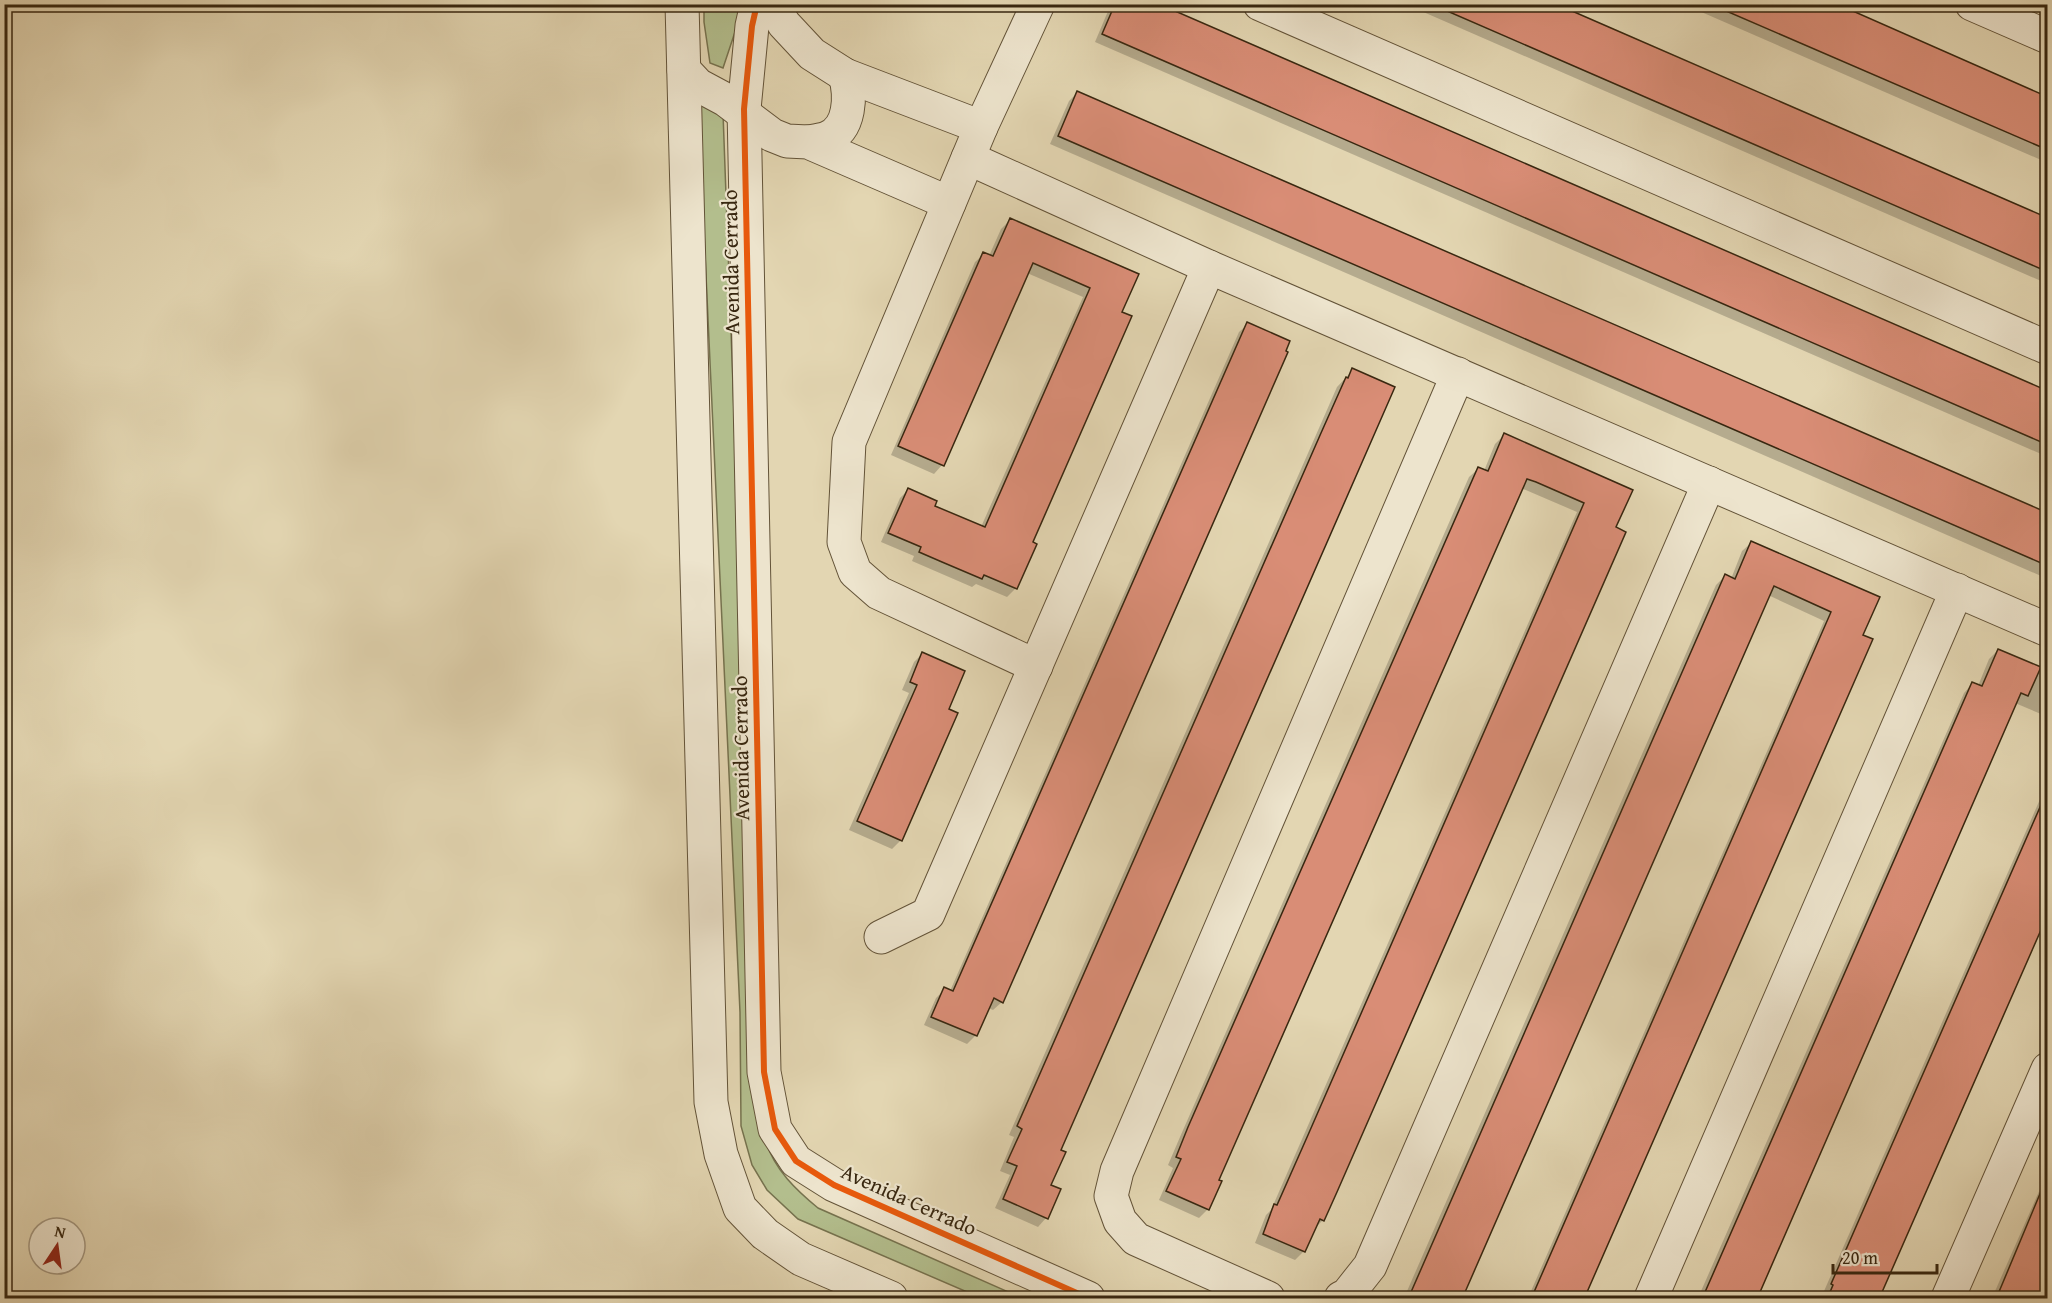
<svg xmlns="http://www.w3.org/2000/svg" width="2052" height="1303" viewBox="0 0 2052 1303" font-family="'Gentium Book Plus',serif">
	<rect width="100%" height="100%" fill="#e3d6b2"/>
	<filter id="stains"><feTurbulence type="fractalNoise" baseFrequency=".00333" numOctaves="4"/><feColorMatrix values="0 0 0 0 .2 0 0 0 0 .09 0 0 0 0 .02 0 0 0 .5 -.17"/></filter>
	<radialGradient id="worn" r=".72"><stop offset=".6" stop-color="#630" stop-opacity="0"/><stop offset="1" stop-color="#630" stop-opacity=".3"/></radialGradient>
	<g fill="#b3be8d" stroke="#76724e" stroke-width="1.5">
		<path d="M 704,5 L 744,5 L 723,68 L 710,63 L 704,22 Z"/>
		<path d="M 698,102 L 723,113 L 759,1096 C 761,1111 762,1128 766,1142 C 775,1170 796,1190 818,1208 L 1022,1298 L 981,1298 L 798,1219 L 767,1190 L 752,1165 L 741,1126 L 740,1012 Z"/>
	</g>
	<g fill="#0003">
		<path d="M 1111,4 L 1156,4 L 2048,393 L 2048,457 L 1095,42 Z"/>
		<path d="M 1405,4 L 1552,4 L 2048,220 L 2048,284 Z"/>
		<path d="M 1683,4 L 1832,4 L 2048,99 L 2048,163 Z"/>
		<path d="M 1077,93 L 2048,515 L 2048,579 L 1050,144 L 1069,101 Z"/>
		<path d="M 1010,220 L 1120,313 L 1031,543 L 1016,588 L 1007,597 L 976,584 L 972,587 L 912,561 L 914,556 L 881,542 L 900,498 L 908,490 L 933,507 L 981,527 L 1083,297 L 1027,273 L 942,465 L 934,474 L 891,455 L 975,262 L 984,254 L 989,256 L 1001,229 Z"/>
		<path d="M 1248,324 L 1002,1002 L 993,1010 L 988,1008 L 976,1035 L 967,1044 L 924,1025 L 936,998 L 945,989 L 950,991 L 1239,332 Z"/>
		<path d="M 1353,370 L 1059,1151 L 1049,1186 L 1046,1218 L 1038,1227 L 995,1208 L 1010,1175 L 1000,1171 L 1014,1137 L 1009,1135 L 1337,387 Z"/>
		<path d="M 1504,435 L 1631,490 L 1323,1220 L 1313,1230 L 1304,1251 L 1295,1260 L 1255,1243 L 1266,1215 L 1271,1210 L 1299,1146 L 1577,512 L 1521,488 L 1217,1180 L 1208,1209 L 1199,1218 L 1159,1200 L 1173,1168 L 1168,1165 L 1180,1137 L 1469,477 L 1478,469 L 1484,471 L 1495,444 Z"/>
		<path d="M 1751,543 L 1878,598 L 1583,1298 L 1528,1298 L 1824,621 L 1768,595 L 1461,1298 L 1404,1298 L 1716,585 L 1725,576 L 1731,579 L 1742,551 Z"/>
		<path d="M 1998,650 L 2048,672 L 2048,717 L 2015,703 L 1754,1298 L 1698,1298 L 1964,693 L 1972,684 L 1978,686 L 1989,659 Z"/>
		<path d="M 922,654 L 947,709 L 901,840 L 892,849 L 849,830 L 909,693 L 902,690 L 914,662 Z"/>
		<path d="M 2048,781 L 2048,910 L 1877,1298 L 1821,1298 Z"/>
		<path d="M 2048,1171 L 2048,1298 L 1992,1298 Z"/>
	</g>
	<g fill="#d98d76" stroke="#382710" stroke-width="1.5">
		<path d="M 1115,4 L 1159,4 L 2048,391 L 2048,445 L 1102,34 Z"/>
		<path d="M 1431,4 L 1556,4 L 1611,28 L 2048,218 L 2048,272 Z"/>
		<path d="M 1710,4 L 1837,4 L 2048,97 L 2048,150 Z"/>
		<path d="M 1077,91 L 2048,513 L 2048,566 L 1058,136 Z"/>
		<path d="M 1010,218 L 1139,274 L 1122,312 L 1132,316 L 1033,542 L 1037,544 L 1017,589 L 984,575 L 982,579 L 942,562 L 919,552 L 921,547 L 888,533 L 908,488 L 937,501 L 935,506 L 985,527 L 1090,288 L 1033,263 L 944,466 L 898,446 L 983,252 L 993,256 Z"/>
		<path d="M 1247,322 L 1290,341 L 1286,351 L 1288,352 L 1003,1003 L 994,998 L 977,1036 L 931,1017 L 944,987 L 953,991 Z"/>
		<path d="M 1352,368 L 1395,387 L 1061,1150 L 1066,1152 L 1051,1185 L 1061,1189 L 1048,1219 L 1003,1199 L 1017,1166 L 1007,1162 L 1022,1129 L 1017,1126 L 1321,433 L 1346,377 L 1348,378 Z"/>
		<path d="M 1504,433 L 1633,490 L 1616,527 L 1626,532 L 1337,1192 L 1324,1221 L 1320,1219 L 1305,1252 L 1263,1234 L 1274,1204 L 1277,1205 L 1308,1135 L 1584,503 L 1536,482 L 1527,479 L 1219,1180 L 1222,1181 L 1209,1210 L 1166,1191 L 1181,1159 L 1176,1157 L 1188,1127 L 1478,467 L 1488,471 Z"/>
		<path d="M 1751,541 L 1880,597 L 1863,635 L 1873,639 L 1584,1299 L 1531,1299 L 1831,612 L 1774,586 L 1462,1299 L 1408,1299 L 1725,574 L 1735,579 Z"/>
		<path d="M 1998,649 L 2041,667 L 2028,696 L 2021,693 L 1757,1299 L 1702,1299 L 1972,682 L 1982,686 Z"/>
		<path d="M 922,652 L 965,671 L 949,709 L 958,713 L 902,841 L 857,821 L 917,685 L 910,682 Z"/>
		<path d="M 2048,789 L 2048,914 L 1879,1299 L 1827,1299 L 1833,1285 L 1831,1284 L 1872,1190 Z"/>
		<path d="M 2047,1177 L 2048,1299 L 1996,1299 Z"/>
	</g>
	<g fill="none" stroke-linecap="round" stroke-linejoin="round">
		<defs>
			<g id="minor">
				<path d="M 682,4 L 711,1102 L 721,1154 L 740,1208 L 765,1234 L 801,1259 L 891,1298"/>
				<path d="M 757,4 L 752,26 L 744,109 L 764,1072 L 775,1129 L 796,1161 L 834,1185 L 1088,1298"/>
				<path d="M 772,4 L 784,24 L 812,54 L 845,75 L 981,127"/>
				<path d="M 1260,4 L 2048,348"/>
				<path d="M 1972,4 L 2048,37"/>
				<path d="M 684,70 L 698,85 L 726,100 L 772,135 L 787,141 L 808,142 L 949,203"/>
				<path d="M 808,142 C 814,141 822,140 827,138 C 851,129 851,95 845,75"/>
				<path d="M 968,158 L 1209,267 L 2048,630"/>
				<path d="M 1036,666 L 879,593 L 855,572 L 844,542 L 849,442 L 981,127 L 1038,4"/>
				<path d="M 881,937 L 928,914 L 1209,267"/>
				<path d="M 1268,1298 L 1136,1239 L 1120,1221 L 1111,1196 L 1117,1171 L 1458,374"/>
				<path d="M 1341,1298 L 1347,1295 L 1370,1266 L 1709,483"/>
				<path d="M 1651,1298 L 1957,590"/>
				<path d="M 1948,1298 L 2048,1069"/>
			</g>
		</defs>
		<use href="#minor" stroke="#635338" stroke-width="35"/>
		<use href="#minor" stroke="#ede4cd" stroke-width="33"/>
		<defs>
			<path id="cycleway" d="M 757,4 L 752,26 L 744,109 L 764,1072 L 775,1129 L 796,1161 L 834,1185 L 1088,1298"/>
		</defs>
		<use href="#cycleway" stroke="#ede4cd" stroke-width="10"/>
		<use href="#cycleway" stroke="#e8590c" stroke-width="6"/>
	</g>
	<g text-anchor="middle" stroke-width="4.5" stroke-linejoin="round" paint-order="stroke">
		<g font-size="21" fill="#382710" stroke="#ede4cd">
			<text transform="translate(731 262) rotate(-91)" y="7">Avenida Cerrado</text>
			<text transform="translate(741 748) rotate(-91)" y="7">Avenida Cerrado</text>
			<text transform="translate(909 1200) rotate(24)" y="7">Avenida Cerrado</text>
		</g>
	</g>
	<rect width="2052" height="1303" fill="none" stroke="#e3d6b2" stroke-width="24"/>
	<rect x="6" y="6" width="2040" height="1291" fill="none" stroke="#382710" stroke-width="3"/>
	<rect x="12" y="12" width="2028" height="1279" fill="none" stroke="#382710" stroke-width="1.5"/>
	<g transform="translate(57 1246) rotate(13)"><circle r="28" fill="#ede4cd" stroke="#a59881" stroke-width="1.5"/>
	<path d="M0-4.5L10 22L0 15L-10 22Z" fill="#8f2418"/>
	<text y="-9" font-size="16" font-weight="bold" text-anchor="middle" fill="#382710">N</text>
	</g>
	<path d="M1833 1264v9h104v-9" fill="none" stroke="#382710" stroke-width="3"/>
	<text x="1842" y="1264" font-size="18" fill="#382710" stroke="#ede4cd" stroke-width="4.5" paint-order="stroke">20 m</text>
	<rect width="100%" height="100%" filter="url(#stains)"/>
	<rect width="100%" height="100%" fill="url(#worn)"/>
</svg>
